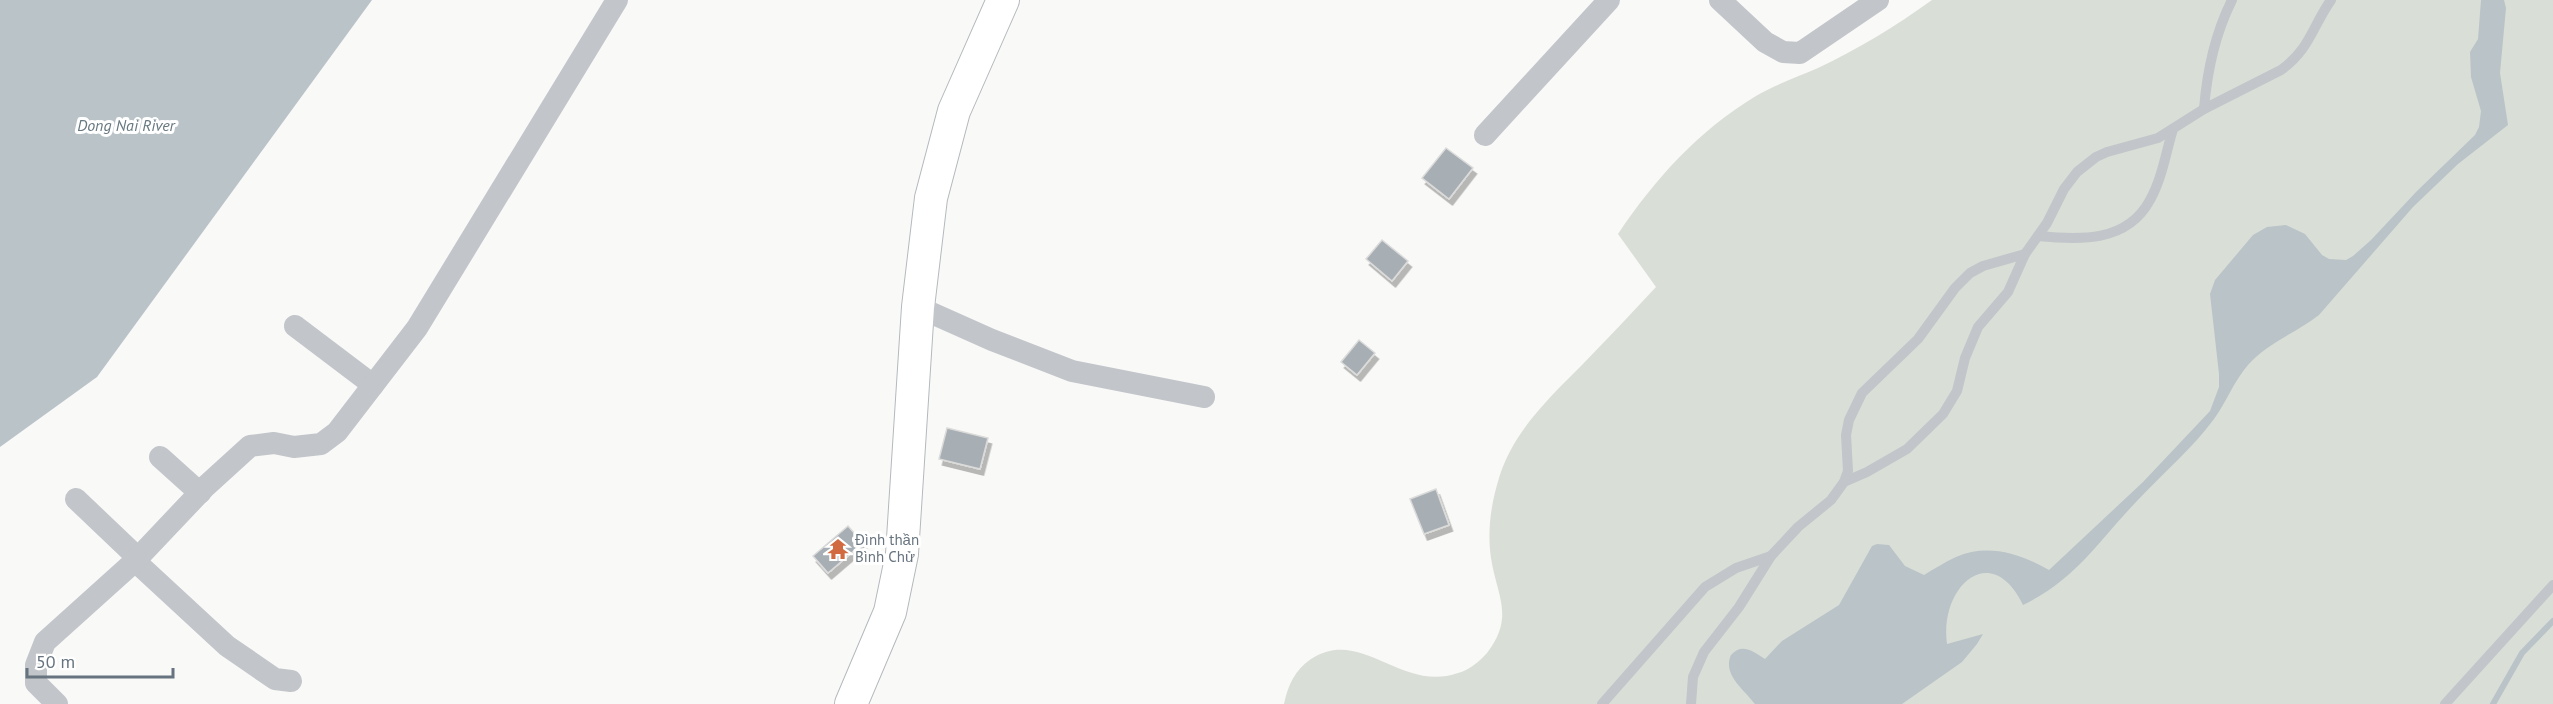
<svg xmlns="http://www.w3.org/2000/svg" width="2553" height="704" viewBox="0 0 2553 704" font-family="'PT Sans',sans-serif">
	<defs>
		<filter id="shadow"><feDropShadow dx="3.5" dy="6" stdDeviation="0" flood-color="#0004"/></filter>
	</defs>
	<rect width="100%" height="100%" fill="#f9f9f8"/>
	<path fill="#d9ded7" d="M 1932,0 L 2553,0 L 2553,704 L 1284,704 C 1288,685 1295,670 1311,659 C 1361,626 1401,693 1458,673 C 1469,670 1479,662 1487,653 C 1515,616 1497,597 1491,558 C 1487,531 1491,504 1499,478 C 1513,432 1548,399 1581,366 C 1606,340 1631,314 1656,287 L 1618,234 C 1655,179 1698,131 1756,96 C 1775,85 1797,77 1818,68 C 1858,49 1896,26 1932,0 Z"/>
	<g fill="#bac3c8">
		<path d="M 0,0 L 372,0 L 97,377 L 0,447 Z"/>
		<path d="M 2481,0 L 2504,0 L 2506,8 L 2500,73 L 2508,125 L 2458,164 L 2413,207 L 2319,315 C 2296,333 2267,343 2248,365 C 2234,381 2227,401 2214,419 C 2192,449 2162,474 2136,502 C 2097,543 2076,579 2023,605 C 1991,539 1939,587 1947,644 L 1983,634 L 1977,644 L 1962,662 L 1902,704 L 1755,704 C 1745,690 1722,675 1731,655 C 1742,642 1754,652 1765,659 L 1782,641 L 1839,605 L 1872,546 L 1877,544 L 1889,545 L 1905,566 L 1924,575 C 1934,569 1945,562 1956,557 C 1988,543 2021,554 2049,570 L 2143,482 L 2210,411 L 2219,387 L 2219,374 L 2210,294 L 2215,280 L 2253,235 L 2267,227 L 2286,225 L 2305,234 L 2322,255 L 2329,259 L 2346,260 L 2353,256 L 2371,240 L 2417,191 L 2475,135 L 2479,127 L 2481,111 L 2471,77 L 2470,52 L 2478,39 Z"/>
	</g>
	<g fill="none" stroke-linecap="round" stroke-linejoin="round">
		<path stroke="#bac3c8" stroke-width="6" d="M 2493,704 L 2522,653 L 2553,621"/>
	</g>
	<g fill="#a7aeb4" stroke="#dbdbda" stroke-width="1.5" filter="url(#shadow)">
		<path d="M 1446,148 L 1473,168 L 1449,199 L 1422,178 Z"/>
		<path d="M 1382,240 L 1408,261 L 1392,281 L 1366,259 Z"/>
		<path d="M 1359,340 L 1375,353 L 1357,375 L 1341,362 Z"/>
		<path d="M 947,428 L 988,438 L 980,469 L 939,459 Z"/>
		<path d="M 1436,489 L 1449,525 L 1424,534 L 1410,499 Z"/>
		<path d="M 848,526 L 863,543 L 828,573 L 813,556 Z"/>
	</g>
	<g fill="none" stroke-linecap="round" stroke-linejoin="round">
		<defs>
			<path id="secondary" d="M 851,704 L 890,612 L 902,554 L 918,307 L 931,198 L 954,111 L 1003,0"/>
		</defs>
		<use href="#secondary" stroke="#b4b9bd" stroke-width="34"/>
		<g stroke="#c2c5c9" stroke-width="10">
			<path d="M 2204,109 C 2207,71 2215,34 2232,0"/>
			<path d="M 2038,236 C 2079,240 2127,243 2150,200 C 2162,179 2166,152 2173,129"/>
			<path d="M 1844,482 L 1867,472 L 1907,449 L 1943,414 L 1957,391 L 1965,358 L 1978,327 L 2008,292 L 2025,254 L 2047,223 L 2064,189 L 2077,172 L 2096,157 L 2107,152 L 2158,138 L 2204,109 L 2281,70 C 2310,49 2312,27 2331,0"/>
			<path d="M 1602,704 L 1705,587 L 1736,568 L 1771,556"/>
			<path d="M 1691,704 L 1693,677 L 1704,652 L 1739,607 L 1771,556 L 1798,527 L 1831,500 L 1844,482 L 1848,471 L 1846,435 L 1849,420 L 1862,393 L 1918,339 L 1955,288 L 1970,273 L 1983,266 L 2025,254"/>
			<path d="M 2445,704 L 2553,585"/>
		</g>
		<g stroke="#c2c5c9" stroke-width="22">
			<path d="M 1720,0 L 1765,42 L 1783,52 L 1800,53 L 1878,0"/>
			<path d="M 1485,135 L 1609,0"/>
			<path d="M 918,307 L 992,340 L 1072,371 L 1204,397"/>
			<path d="M 295,326 L 373,385"/>
			<path d="M 160,457 L 200,493"/>
			<path d="M 76,499 L 138,558"/>
			<path d="M 135,561 L 227,646 L 275,679 L 291,681"/>
			<path d="M 57,704 L 36,683 L 36,665 L 45,642 L 135,561 L 206,486 L 250,446 L 274,443 L 294,447 L 321,444 L 337,432 L 417,328 L 617,0"/>
		</g>
		<use href="#secondary" stroke="#fff" stroke-width="32"/>
	</g>
	<defs>
		<symbol id="temple-bare" viewBox="-9 -9 18 18"><path d="M0-6L5-2H3V0L6.5 2.5H4V6H1.5V3h-3V6H-4V2.5H-6.5L-3 0V-2H-5Z" fill="#d16a40" stroke="#fff" stroke-width="2.5" paint-order="stroke"/></symbol>
	</defs>
	<g fill-rule="evenodd">
		<use href="#temple-bare" x="823" y="534" width="30" height="30"/>
	</g>
	<g text-anchor="middle" stroke-width="6" stroke-linejoin="round" paint-order="stroke">
		<g font-size="15" fill="#67747f" stroke="#fff" text-anchor="start">
			<text x="855" y="545">Đình thần<tspan x="855" dy="17">Bình Chử</tspan></text>
		</g>
		<g font-size="16" font-style="italic" fill="#677880" stroke="#fff">
			<text x="126" y="131">Dong Nai River</text>
		</g>
	</g>
	<path d="M27 668v9h146v-9" fill="none" stroke="#67747f" stroke-width="3"/>
	<text x="36" y="668" font-size="18" fill="#67747f" stroke="#ffffff" stroke-width="4.5" paint-order="stroke">50 m</text>
</svg>
